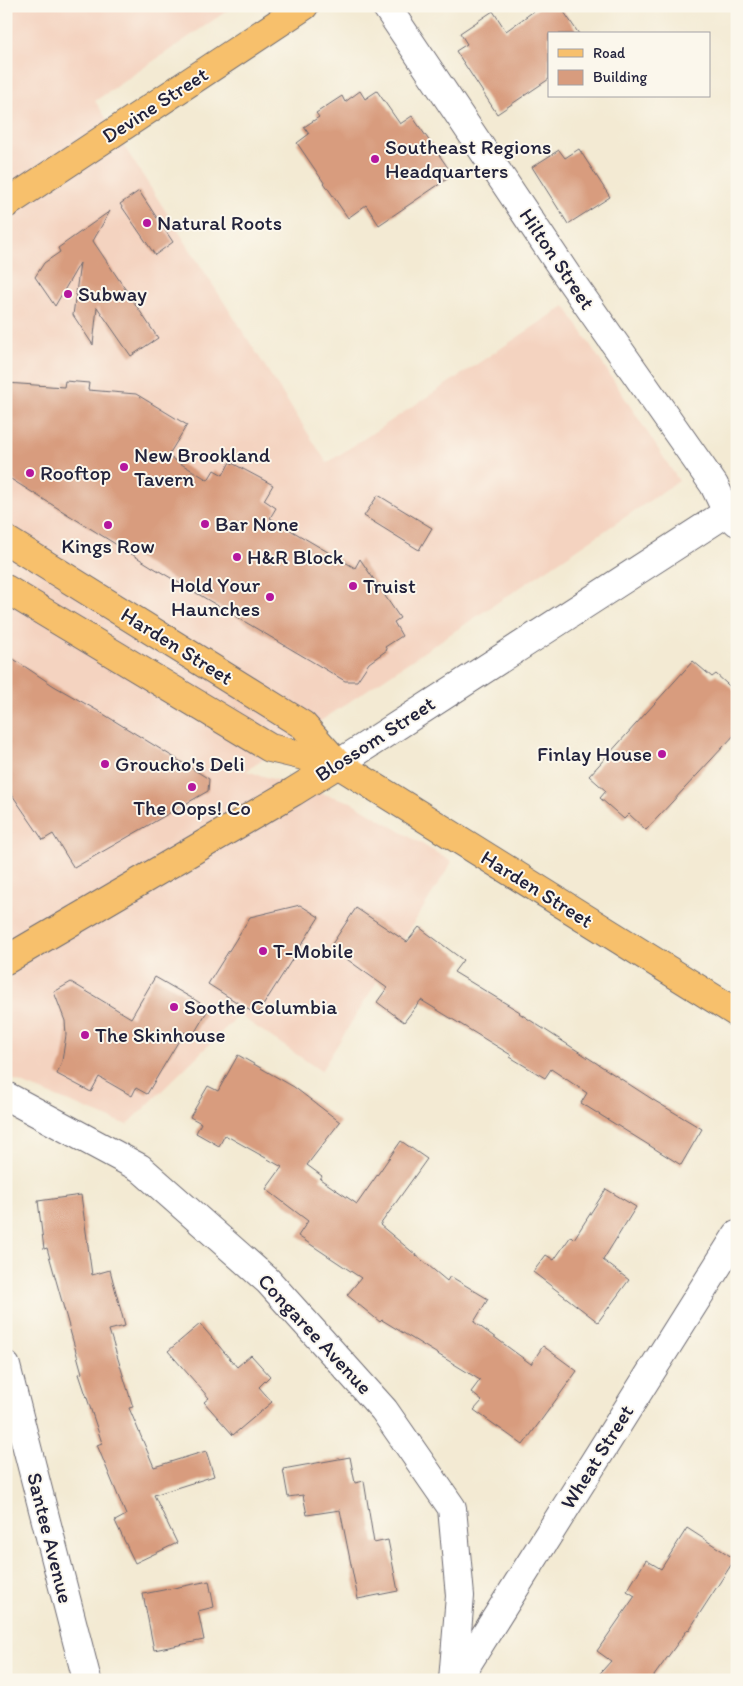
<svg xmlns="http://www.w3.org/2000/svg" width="743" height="1686" viewBox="0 0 743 1686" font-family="Itim,sans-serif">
	<rect width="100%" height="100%" fill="#fbf7ec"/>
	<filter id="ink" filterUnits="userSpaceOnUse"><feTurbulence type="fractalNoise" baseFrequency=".02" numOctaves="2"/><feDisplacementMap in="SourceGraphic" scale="10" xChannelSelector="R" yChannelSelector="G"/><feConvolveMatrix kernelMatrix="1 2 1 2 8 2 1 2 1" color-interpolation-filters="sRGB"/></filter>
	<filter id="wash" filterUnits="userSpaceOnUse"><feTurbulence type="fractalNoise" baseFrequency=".0096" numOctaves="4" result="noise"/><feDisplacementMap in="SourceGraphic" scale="20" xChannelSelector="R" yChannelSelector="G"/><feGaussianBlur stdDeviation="1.12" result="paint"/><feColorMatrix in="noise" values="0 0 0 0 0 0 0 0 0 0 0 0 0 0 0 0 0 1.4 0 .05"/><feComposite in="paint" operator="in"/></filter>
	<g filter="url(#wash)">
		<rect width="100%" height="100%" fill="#f3ead3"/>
		<path fill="#f4d3c0" d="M 6,6 L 234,6 L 95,101 L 327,463 L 565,306 L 679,481 L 246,771 L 351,802 L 452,862 L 321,1071 L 239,1015 L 127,1125 L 6,1077 Z"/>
		<g id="blocks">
			<g fill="#d89c7e">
				<path d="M 541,6 L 560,6 L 579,34 L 549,34 L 549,79 L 497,114 L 456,51 L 467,44 L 460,33 L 493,11 L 506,31 Z"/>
				<path d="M 360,91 L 365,99 L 377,91 L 400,124 L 412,116 L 453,175 L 379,225 L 366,205 L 348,218 L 297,143 L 309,134 L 304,127 L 319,117 L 316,113 L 342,96 L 345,102 Z"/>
				<path d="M 579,149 L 610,197 L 568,224 L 532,167 L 559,150 L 565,158 Z"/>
				<path d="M 139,191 L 173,242 L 155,255 L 120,204 Z"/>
				<path d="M 110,211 L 93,241 L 158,338 L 131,356 L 97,307 L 93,345 L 73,315 L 80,263 L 55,306 L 35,277 L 44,263 L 60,252 L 58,248 Z"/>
				<path d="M 65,381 L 89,383 L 88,390 L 136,394 L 187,425 L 168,456 L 208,480 L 214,470 L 223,475 L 230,462 L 273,485 L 264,500 L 276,508 L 270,518 L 355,568 L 360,559 L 400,618 L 394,622 L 402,636 L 385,647 L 387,650 L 369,663 L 357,681 L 345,681 L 154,568 L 6,476 L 6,383 L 64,387 Z"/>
				<path d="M 378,495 L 432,528 L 419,550 L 364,516 Z"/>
				<path d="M 6,654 L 54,686 L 100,712 L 209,779 L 208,791 L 74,868 L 53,834 L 43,840 L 6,786 Z"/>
				<path d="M 693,661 L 712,677 L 716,674 L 737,693 L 737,732 L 646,830 L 629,814 L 624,819 L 600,798 L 606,791 L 589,776 Z"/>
				<path d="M 300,905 L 319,917 L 257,1015 L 208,984 L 250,917 Z"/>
				<path d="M 356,908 L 407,942 L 419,927 L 463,960 L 454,972 L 520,1012 L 519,1013 L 655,1101 L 702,1129 L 681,1165 L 581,1103 L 587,1093 L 551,1069 L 545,1078 L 510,1057 L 511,1055 L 421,1000 L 404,1022 L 377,1002 L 387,988 L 330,947 Z"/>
				<path d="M 155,977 L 209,1008 L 192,1037 L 184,1032 L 147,1094 L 136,1088 L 132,1096 L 99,1077 L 91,1092 L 57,1074 L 62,1061 L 66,1035 L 65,1021 L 54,992 L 71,982 L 131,1018 Z"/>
				<path d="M 238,1055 L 294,1087 L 340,1122 L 307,1165 L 322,1176 L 320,1179 L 357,1204 L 401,1141 L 427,1159 L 380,1225 L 447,1281 L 450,1276 L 488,1299 L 474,1322 L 531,1364 L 543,1346 L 577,1371 L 523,1445 L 474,1410 L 482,1401 L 471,1392 L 480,1380 L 382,1320 L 380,1322 L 347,1295 L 361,1278 L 298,1236 L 308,1221 L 266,1189 L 282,1167 L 225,1135 L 219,1146 L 196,1133 L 201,1123 L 190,1117 L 208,1086 L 218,1091 Z"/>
				<path d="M 606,1189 L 636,1207 L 603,1260 L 629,1280 L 598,1322 L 533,1272 L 546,1255 L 554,1260 L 571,1236 L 574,1239 Z"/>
				<path d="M 81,1195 L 92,1275 L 110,1270 L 125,1326 L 109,1330 L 133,1407 L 129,1408 L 154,1467 L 206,1451 L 214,1476 L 154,1495 L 177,1543 L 135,1563 L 115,1521 L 126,1515 L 97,1445 L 102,1443 L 79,1374 L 82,1373 L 47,1248 L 44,1249 L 38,1201 Z"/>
				<path d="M 200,1324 L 237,1367 L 251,1355 L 270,1376 L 259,1387 L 272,1402 L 233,1435 L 204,1402 L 209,1398 L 168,1351 Z"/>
				<path d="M 350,1457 L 355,1483 L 364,1481 L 374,1543 L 388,1540 L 398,1591 L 358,1599 L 340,1510 L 307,1515 L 303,1495 L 288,1497 L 283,1469 Z"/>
				<path d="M 687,1528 L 735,1559 L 689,1630 L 688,1629 L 651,1680 L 594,1680 L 611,1661 L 597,1651 L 635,1596 L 627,1591 L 646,1560 L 661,1569 Z"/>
				<path d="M 209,1581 L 214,1607 L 198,1611 L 204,1640 L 154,1650 L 143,1594 Z"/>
			</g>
		</g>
	</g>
	<g filter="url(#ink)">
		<use href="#blocks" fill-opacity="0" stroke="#6b6870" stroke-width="1"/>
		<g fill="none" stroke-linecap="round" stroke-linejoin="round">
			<defs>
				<g id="minor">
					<path d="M 386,6 L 568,277 L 714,485 L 727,512 L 737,522"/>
					<path d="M 338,764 L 737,506"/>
					<path d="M 6,1096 L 140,1168 L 268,1281 L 384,1410 L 452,1508 L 460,1596 L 453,1680"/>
					<path d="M 6,1366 L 87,1680"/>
					<path d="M 457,1680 L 737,1235"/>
				</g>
				<g id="major">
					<path d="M 6,204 L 304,6"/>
					<path d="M 6,540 L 303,725 L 338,764 L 737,1013"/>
					<path d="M 6,589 L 270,748 L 338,764"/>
					<path d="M 6,960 L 293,792 L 338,764"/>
				</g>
			</defs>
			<use href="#minor" stroke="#6b6870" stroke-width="30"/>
			<use href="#major" stroke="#6b6870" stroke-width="30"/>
			<use href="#minor" stroke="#fff" stroke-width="28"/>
			<use href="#major" stroke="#f7c06c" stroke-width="28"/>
		</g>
	</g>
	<g fill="#b5179e" stroke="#fbf7ec" stroke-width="2">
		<circle cx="375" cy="159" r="5"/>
		<circle cx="147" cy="223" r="5"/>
		<circle cx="68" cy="294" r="5"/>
		<circle cx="124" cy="467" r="5"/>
		<circle cx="30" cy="473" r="5"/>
		<circle cx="205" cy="524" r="5"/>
		<circle cx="108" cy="525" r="5"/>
		<circle cx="237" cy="557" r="5"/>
		<circle cx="353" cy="586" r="5"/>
		<circle cx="270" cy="597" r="5"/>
		<circle cx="662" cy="754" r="5"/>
		<circle cx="105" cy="764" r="5"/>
		<circle cx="192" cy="787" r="5"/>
		<circle cx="263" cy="951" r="5"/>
		<circle cx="174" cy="1007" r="5"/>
		<circle cx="85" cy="1035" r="5"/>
	</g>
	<g text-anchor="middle" stroke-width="4" stroke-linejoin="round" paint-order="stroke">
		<g font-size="21" fill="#22223b" stroke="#fbf7ec">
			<text transform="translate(155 105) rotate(-33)" y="7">Devine Street</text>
			<text transform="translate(557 259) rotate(56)" y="7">Hilton Street</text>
			<text transform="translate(177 646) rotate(32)" y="7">Harden Street</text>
			<text transform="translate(375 739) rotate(-33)" y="7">Blossom Street</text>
			<text transform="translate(537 889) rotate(32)" y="7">Harden Street</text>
			<text transform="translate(315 1334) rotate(47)" y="7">Congaree Avenue</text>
			<text transform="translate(597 1457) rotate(-58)" y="7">Wheat Street</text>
			<text transform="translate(50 1538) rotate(76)" y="7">Santee Avenue</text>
		</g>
		<g font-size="21" fill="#22223b" stroke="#fbf7ec" text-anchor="start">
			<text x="385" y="154">Southeast Regions<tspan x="385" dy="24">Headquarters</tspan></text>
			<text x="157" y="230">Natural Roots</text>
			<text x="78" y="301">Subway</text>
			<text x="134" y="462">New Brookland<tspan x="134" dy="24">Tavern</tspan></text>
			<text x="40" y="480">Rooftop</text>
			<text x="215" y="531">Bar None</text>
			<text x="108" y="553" text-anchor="middle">Kings Row</text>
			<text x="247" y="564">H&amp;R Block</text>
			<text x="260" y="592" text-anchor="end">Hold Your<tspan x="260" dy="24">Haunches</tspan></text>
			<text x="363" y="593">Truist</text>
			<text x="652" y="761" text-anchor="end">Finlay House</text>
			<text x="115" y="771">Groucho's Deli</text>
			<text x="192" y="815" text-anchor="middle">The Oops! Co</text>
			<text x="273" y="958">T-Mobile</text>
			<text x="184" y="1014">Soothe Columbia</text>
			<text x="95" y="1042">The Skinhouse</text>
		</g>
	</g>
	<rect width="743" height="1686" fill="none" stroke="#fbf7ec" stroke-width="25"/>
	<rect x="548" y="32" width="162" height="65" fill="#fbf7ec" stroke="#a4a2a5"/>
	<rect x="558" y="49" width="25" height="8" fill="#f7c06c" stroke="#a4a2a5"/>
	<text x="593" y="58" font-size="15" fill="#22223b">Road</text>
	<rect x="558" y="70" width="25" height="15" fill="#d89c7e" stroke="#a4a2a5"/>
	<text x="593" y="82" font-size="15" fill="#22223b">Building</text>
</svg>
